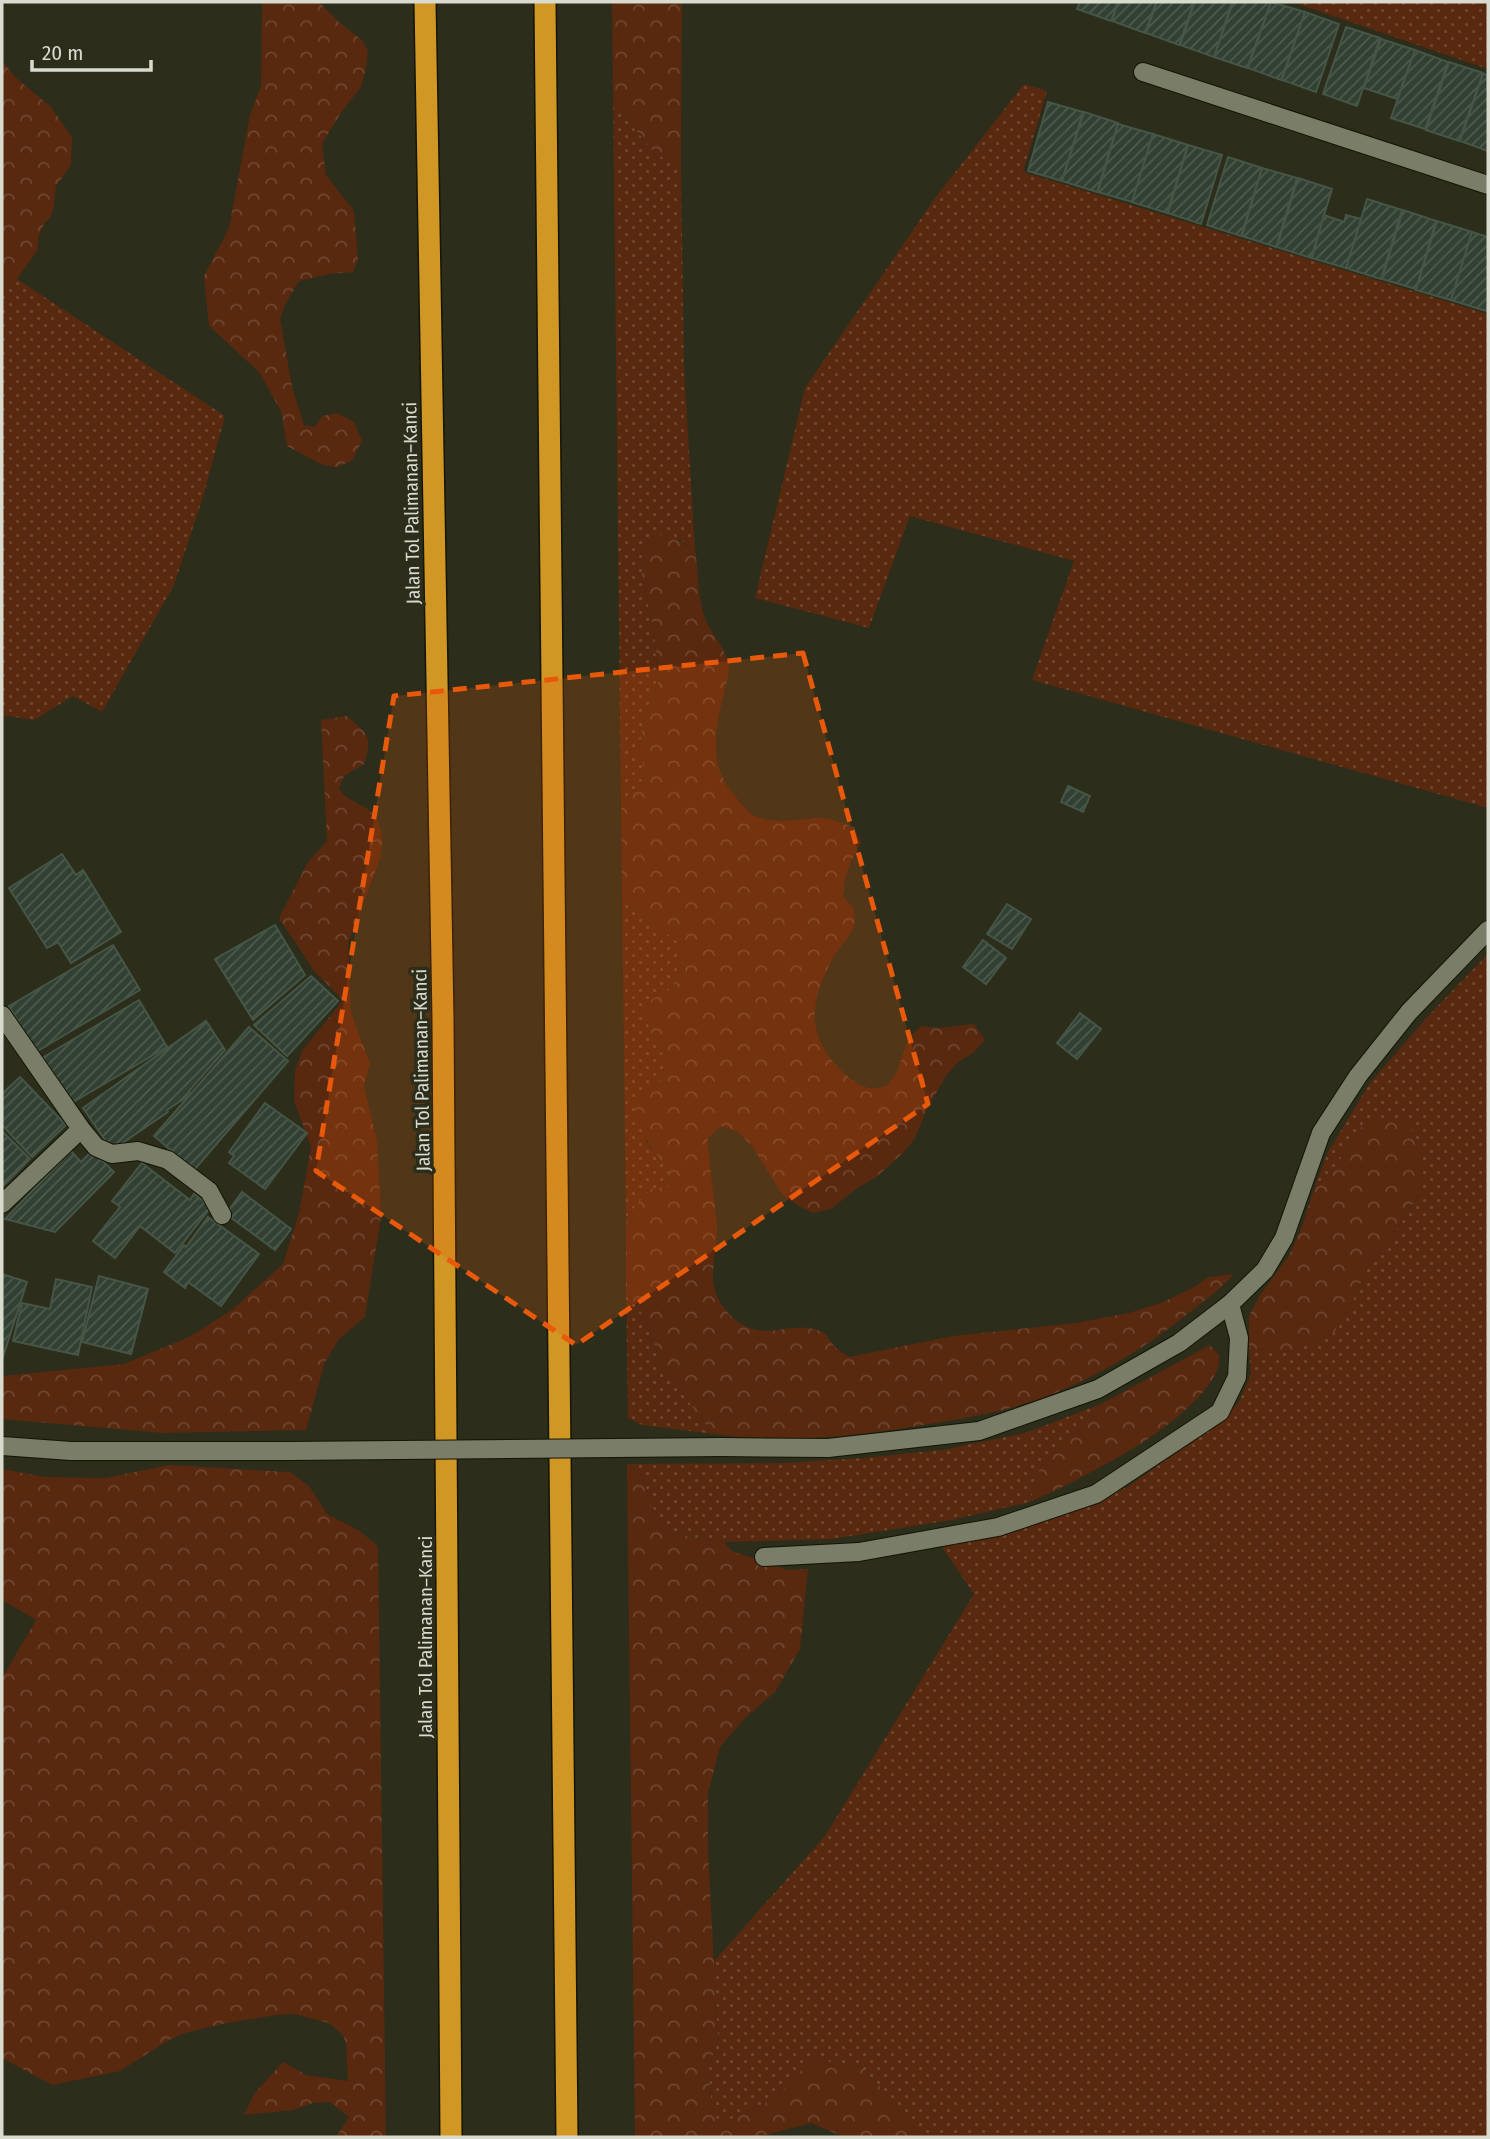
<svg xmlns="http://www.w3.org/2000/svg" width="1490" height="2139" viewBox="0 0 1490 2139" font-family="'Fira Sans Condensed',sans-serif">
	<defs>
		<pattern id="green-dots" width="8" height="8" patternUnits="userSpaceOnUse" patternTransform="scale(1.75)"><rect width="8" height="8" fill="#58280f"/><path d="M2 2h.1M6 6h.1" fill="none" stroke="#6f4731" stroke-width="1.8" stroke-linecap="round"/></pattern>
		<pattern id="forest-crowns" width="20" height="18" patternUnits="userSpaceOnUse" patternTransform="scale(1.75)"><rect width="20" height="18" fill="#58280f"/><path d="M2 6a3 3 0 1 1 6 0M12 15a3 3 0 1 1 6 0" fill="none" stroke="#6f4731"/></pattern>
		<pattern id="building-hatch" width="6" height="6" patternUnits="userSpaceOnUse" patternTransform="scale(1.75)"><rect width="6" height="6" fill="#314032"/><path d="M-1 1l2-2M0 6l6-6M5 7l2-2" fill="none" stroke="#4e5b4f"/></pattern>
	</defs>
	<rect width="100%" height="100%" fill="#2c2d1b"/>
	<g fill="url(#green-dots)">
		<path d="M 1292,2 L 1488,2 L 1488,69 Z"/>
		<path d="M 1024,84 L 1047,91 L 1023,172 L 1488,314 L 1488,808 L 1032,680 L 1074,561 L 910,516 L 869,628 L 755,598 L 805,388 L 935,198 Z"/>
		<path d="M 613,95 L 630,123 L 656,155 L 681,163 L 684,368 L 695,550 L 680,540 L 648,541 L 643,558 L 642,576 L 654,630 L 658,683 L 644,716 L 639,752 L 645,770 L 640,786 L 621,801 Z"/>
		<path d="M 17,279 L 225,416 L 203,497 L 174,585 L 102,712 L 73,696 L 34,720 L 2,715 L 2,289 Z"/>
		<path d="M 622,899 L 678,942 L 682,960 L 681,979 L 668,991 L 652,999 L 650,1032 L 661,1048 L 665,1065 L 661,1082 L 646,1091 L 646,1142 L 669,1169 L 668,1187 L 631,1211 L 626,1222 Z"/>
		<path d="M 1488,954 L 1488,2137 L 928,2137 L 909,2124 L 883,2090 L 862,2067 L 812,2059 L 775,2098 L 723,2123 L 713,2116 L 708,2070 L 718,2038 L 714,1961 L 825,1836 L 974,1594 L 942,1547 L 1060,1516 L 1127,1487 L 1182,1449 L 1238,1404 L 1251,1375 L 1249,1348 L 1290,1352 L 1334,1333 L 1352,1302 L 1370,1263 L 1397,1229 L 1419,1195 L 1363,1124 L 1338,1163 L 1314,1189 L 1328,1152 L 1370,1083 L 1429,1015 Z"/>
		<path d="M 626,1292 L 637,1305 L 647,1322 L 661,1365 L 713,1434 L 642,1425 L 628,1418 Z"/>
		<path d="M 1101,1404 L 1090,1422 L 1061,1442 L 1040,1467 L 1030,1502 L 951,1520 L 832,1539 L 724,1542 L 671,1533 L 651,1506 L 640,1473 L 627,1464 L 784,1463 L 864,1458 L 942,1450 L 1025,1433 Z"/>
	</g>
	<g fill="url(#forest-crowns)">
		<path d="M 262,2 L 319,2 L 339,22 L 362,40 L 368,51 L 366,68 L 361,87 L 340,114 L 322,144 L 326,175 L 354,211 L 358,260 L 353,272 L 329,274 L 299,281 L 285,305 L 280,319 L 292,386 L 304,425 L 314,427 L 323,416 L 337,413 L 354,422 L 362,441 L 352,461 L 336,467 L 323,465 L 287,446 L 281,411 L 259,372 L 209,326 L 204,276 L 229,228 L 250,115 L 261,86 Z"/>
		<path d="M 612,2 L 682,2 L 681,163 L 656,155 L 630,123 L 613,95 Z"/>
		<path d="M 2,60 L 15,77 L 51,107 L 72,137 L 71,165 L 56,186 L 54,205 L 51,217 L 44,224 L 39,235 L 37,251 L 17,279 L 2,289 Z"/>
		<path d="M 665,533 L 695,550 C 699,572 697,597 705,618 C 711,635 726,647 729,666 C 730,674 725,684 724,692 C 716,727 707,764 733,793 C 739,801 746,812 755,816 C 776,825 796,819 818,818 C 830,818 842,823 854,827 L 861,843 C 850,860 844,876 843,896 L 854,909 C 854,914 855,921 854,926 C 851,937 838,947 833,958 C 813,995 804,1029 835,1064 C 843,1073 858,1087 870,1088 C 875,1089 882,1087 887,1086 L 897,1072 L 908,1039 L 921,1026 L 939,1028 L 974,1024 L 985,1040 L 973,1053 L 957,1063 L 946,1076 L 928,1107 L 914,1140 L 902,1154 L 875,1178 L 859,1187 L 831,1209 L 813,1213 L 797,1205 L 782,1194 L 752,1146 L 738,1132 L 721,1126 L 708,1138 C 709,1167 714,1195 717,1224 C 718,1242 713,1259 713,1277 C 713,1300 732,1323 753,1329 C 776,1336 797,1320 822,1332 C 828,1335 831,1343 836,1348 C 840,1351 845,1354 849,1357 L 953,1336 L 1076,1323 L 1129,1313 L 1163,1302 L 1194,1287 L 1209,1277 L 1234,1274 C 1221,1288 1206,1300 1190,1312 C 1143,1350 1091,1381 1034,1401 C 992,1415 947,1421 904,1428 C 840,1438 777,1443 713,1434 L 661,1365 L 647,1322 L 637,1305 L 626,1292 L 626,1222 L 631,1211 L 650,1189 L 668,1187 L 669,1170 C 650,1146 642,1138 635,1106 L 646,1091 L 661,1082 L 665,1065 L 661,1048 L 650,1032 L 645,1014 L 652,999 L 668,991 L 681,979 L 682,960 L 678,942 L 622,899 L 621,801 L 640,786 L 645,770 L 639,752 L 644,716 L 658,683 L 654,630 L 642,576 L 643,558 L 648,541 Z"/>
		<path d="M 347,716 C 368,735 373,735 364,764 L 344,776 L 339,789 C 348,800 354,801 366,808 C 383,819 384,841 380,859 L 348,943 L 351,1013 L 370,1064 L 364,1086 L 377,1141 L 381,1217 L 365,1317 L 339,1339 L 325,1362 L 306,1430 L 163,1433 L 2,1419 L 2,1376 L 124,1364 L 189,1337 L 232,1310 L 283,1264 L 299,1213 L 311,1147 L 294,1101 L 295,1071 L 302,1051 L 343,1000 L 315,972 L 279,918 L 308,862 L 327,841 L 321,720 Z"/>
		<path d="M 1405,1119 L 1420,1146 L 1419,1194 L 1397,1229 L 1370,1263 L 1352,1302 L 1334,1333 L 1290,1352 L 1249,1348 L 1249,1316 L 1260,1295 L 1289,1256 L 1303,1224 L 1314,1189 L 1338,1163 L 1363,1124 Z"/>
		<path d="M 1210,1345 L 1219,1355 C 1219,1360 1219,1366 1217,1371 C 1191,1425 1084,1478 1030,1502 L 1040,1467 L 1061,1442 L 1090,1422 L 1101,1404 Z"/>
		<path d="M 627,1464 L 640,1473 L 651,1506 L 671,1533 L 724,1542 L 732,1551 L 788,1570 L 808,1569 L 800,1649 L 775,1692 L 744,1719 L 720,1747 L 708,1793 L 708,1850 L 718,2038 L 708,2070 L 713,2116 L 723,2123 L 775,2098 L 812,2059 L 862,2067 L 883,2090 L 909,2124 L 928,2137 L 844,2137 L 811,2123 L 758,2137 L 635,2137 Z"/>
		<path d="M 169,1465 L 290,1472 L 309,1486 L 327,1514 L 360,1531 L 378,1546 L 386,2137 L 336,2137 L 349,2117 L 330,2102 L 313,2103 L 293,2110 L 244,2115 L 254,2094 L 283,2062 L 306,2075 L 348,2081 L 346,2043 L 343,2035 L 329,2023 L 294,2014 L 276,2015 L 222,2024 L 185,2033 L 169,2040 L 120,2071 L 52,2085 L 2,2058 L 2,1678 L 36,1620 L 2,1600 L 2,1469 L 45,1477 L 105,1478 Z"/>
	</g>
	<g fill="url(#building-hatch)" stroke="#455546" stroke-width="2">
		<path d="M 1080,2 L 1118,2 L 1111,21 L 1077,9 Z"/>
		<path d="M 1118,2 L 1156,2 L 1145,33 L 1112,21 Z"/>
		<path d="M 1157,2 L 1194,2 L 1179,45 L 1146,33 Z"/>
		<path d="M 1195,2 L 1232,2 L 1214,57 L 1180,45 Z"/>
		<path d="M 1233,2 L 1271,2 L 1247,68 L 1214,57 Z"/>
		<path d="M 1271,2 L 1305,12 L 1281,80 L 1248,68 Z"/>
		<path d="M 1305,12 L 1339,24 L 1316,92 L 1282,80 Z"/>
		<path d="M 1346,27 L 1380,38 L 1357,106 L 1323,94 Z"/>
		<path d="M 1381,39 L 1415,50 L 1397,99 L 1364,88 Z"/>
		<path d="M 1415,50 L 1448,62 L 1425,129 L 1391,118 Z"/>
		<path d="M 1449,62 L 1483,73 L 1459,141 L 1426,130 Z"/>
		<path d="M 1483,74 L 1488,75 L 1488,151 L 1460,141 Z"/>
		<path d="M 1048,102 L 1083,112 L 1062,181 L 1028,171 Z"/>
		<path d="M 1084,112 L 1118,123 L 1097,192 L 1062,181 Z"/>
		<path d="M 1118,124 L 1153,134 L 1132,202 L 1098,192 Z"/>
		<path d="M 1153,134 L 1188,145 L 1167,213 L 1132,202 Z"/>
		<path d="M 1188,145 L 1222,155 L 1201,224 L 1168,213 Z"/>
		<path d="M 1228,157 L 1262,168 L 1241,236 L 1207,225 Z"/>
		<path d="M 1262,168 L 1297,178 L 1276,247 L 1242,236 Z"/>
		<path d="M 1298,178 L 1332,189 L 1311,258 L 1277,247 Z"/>
		<path d="M 1367,199 L 1402,210 L 1381,279 L 1346,268 Z"/>
		<path d="M 1403,210 L 1436,221 L 1416,289 L 1382,279 Z"/>
		<path d="M 1324,215 L 1344,222 L 1346,215 L 1361,219 L 1346,268 L 1312,258 Z"/>
		<path d="M 1437,221 L 1472,232 L 1451,300 L 1416,290 Z"/>
		<path d="M 1472,232 L 1488,237 L 1488,303 L 1486,311 L 1451,300 Z"/>
		<path d="M 1068,786 L 1090,796 L 1083,812 L 1061,802 Z"/>
		<path d="M 62,854 L 76,875 L 83,870 L 121,932 L 71,963 L 58,942 L 47,948 L 9,888 Z"/>
		<path d="M 1007,904 L 1031,919 L 1012,949 L 987,934 Z"/>
		<path d="M 275,925 L 305,975 L 253,1020 L 215,959 Z"/>
		<path d="M 983,940 L 1006,958 L 986,984 L 963,967 Z"/>
		<path d="M 113,945 L 140,990 L 36,1052 L 9,1006 Z"/>
		<path d="M 311,976 L 338,1001 L 287,1056 L 254,1025 Z"/>
		<path d="M 139,1000 L 167,1047 L 70,1104 L 42,1058 Z"/>
		<path d="M 1080,1013 L 1101,1029 L 1077,1059 L 1057,1043 Z"/>
		<path d="M 206,1021 L 225,1050 L 189,1091 L 191,1094 L 167,1110 L 168,1112 L 112,1150 L 83,1108 Z"/>
		<path d="M 249,1027 L 288,1061 L 194,1170 L 154,1136 Z"/>
		<path d="M 20,1077 L 66,1125 L 32,1157 L 2,1125 L 2,1094 Z"/>
		<path d="M 265,1103 L 307,1133 L 265,1189 L 229,1163 L 234,1156 L 229,1152 Z"/>
		<path d="M 2,1131 L 30,1159 L 2,1187 Z"/>
		<path d="M 71,1151 L 81,1162 L 92,1151 L 114,1172 L 55,1232 L 5,1219 Z"/>
		<path d="M 142,1163 L 190,1200 L 194,1194 L 211,1207 L 175,1253 L 140,1226 L 115,1258 L 93,1241 L 120,1207 L 112,1201 Z"/>
		<path d="M 242,1192 L 291,1229 L 275,1250 L 226,1214 Z"/>
		<path d="M 208,1217 L 259,1254 L 221,1306 L 188,1282 L 185,1288 L 164,1272 L 184,1245 L 186,1247 Z"/>
		<path d="M 2,1274 L 27,1282 L 2,1360 Z"/>
		<path d="M 99,1276 L 148,1289 L 131,1354 L 82,1342 Z"/>
		<path d="M 56,1279 L 92,1287 L 78,1355 L 13,1341 L 22,1303 L 50,1309 Z"/>
	</g>
	<g fill="none" stroke-linecap="round" stroke-linejoin="round">
		<defs>
			<g id="minor">
				<path d="M 1143,72 L 1488,185"/>
				<path d="M 2,1015 L 81,1129 L 96,1147 L 112,1154 L 138,1151 L 168,1160 L 209,1191 L 222,1215"/>
				<path d="M 2,1204 L 81,1129"/>
				<path d="M 2,1446 L 71,1451 L 288,1451"/>
				<path d="M 722,1447 L 828,1448 L 979,1431 L 1098,1389 L 1179,1343 L 1230,1304 L 1265,1270 L 1284,1238 L 1321,1133 L 1358,1076 L 1409,1012 L 1488,930"/>
				<path d="M 764,1557 L 859,1552 L 998,1527 L 1096,1494 L 1220,1412 L 1237,1377 L 1239,1338 L 1230,1304"/>
			</g>
			<g id="highway">
				<path d="M 425,2 L 443,1019 L 451,2137"/>
				<path d="M 545,2 L 567,2137"/>
			</g>
		</defs>
		<use href="#minor" stroke="#141505" stroke-width="20"/>
		<use href="#highway" stroke="#141505" stroke-width="24"/>
		<use href="#minor" stroke="#7a7d67" stroke-width="18"/>
		<use href="#highway" stroke="#d19725" stroke-width="21"/>
		<defs>
			<path id="minor-bridge" d="M 288,1451 L 722,1447"/>
		</defs>
		<use href="#minor-bridge" stroke="#141505" stroke-width="20" stroke-linecap="butt"/>
		<use href="#minor-bridge" stroke="#7a7d67" stroke-width="18"/>
	</g>
	<path fill="#e8590c" fill-opacity="0.2" stroke="#e8590c" stroke-width="5" stroke-dasharray="14 9" stroke-linejoin="round" d="M 803,653 L 928,1104 L 576,1345 L 316,1171 L 394,696 Z"/>
	<g text-anchor="middle" stroke-width="7" stroke-linejoin="round" paint-order="stroke">
		<g font-size="19" fill="#d9dbcf" stroke="#2c2d1b">
			<text transform="translate(411 503) rotate(-91)" y="7">Jalan Tol Palimanan–Kanci</text>
			<text transform="translate(421 1070) rotate(-91)" y="7">Jalan Tol Palimanan–Kanci</text>
			<text transform="translate(425 1637) rotate(-90)" y="7">Jalan Tol Palimanan–Kanci</text>
		</g>
	</g>
	<rect width="1490" height="2139" fill="none" stroke="#d9dbcf" stroke-width="7"/>
	<path d="M32 60v10h119v-10" fill="none" stroke="#d9dbcf" stroke-width="3.5"/>
	<text x="42" y="60" font-size="21" fill="#d9dbcf" stroke="#2c2d1b" stroke-width="5" paint-order="stroke">20 m</text>
</svg>
